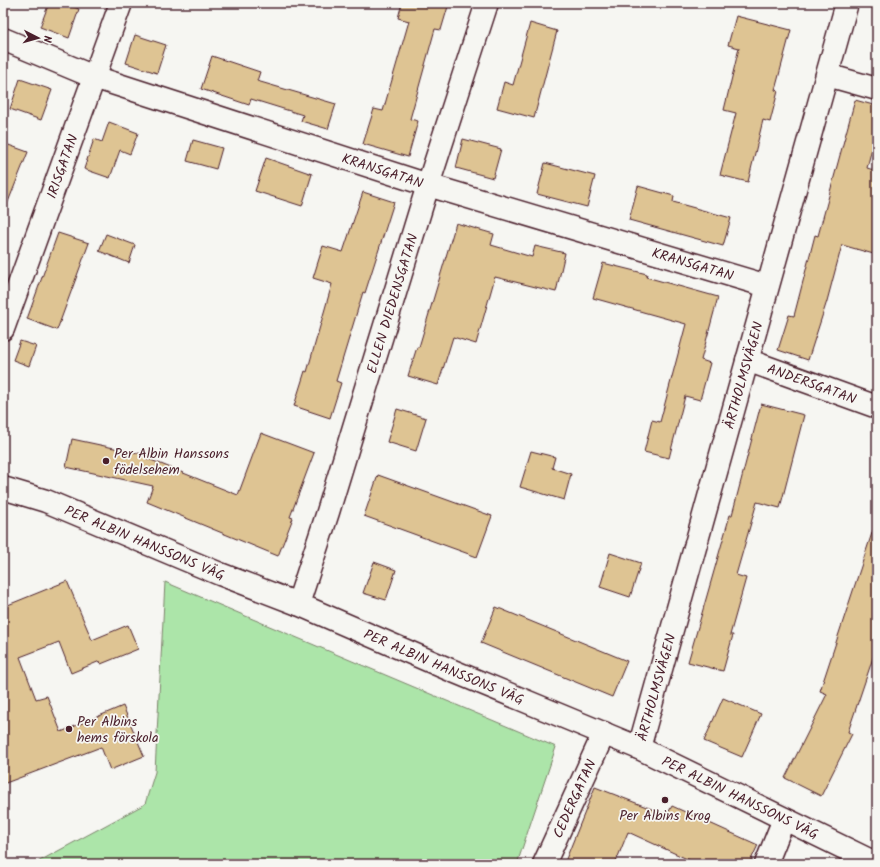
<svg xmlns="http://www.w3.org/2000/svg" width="880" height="867" viewBox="0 0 880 867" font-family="Kalam,sans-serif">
	<rect width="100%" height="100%" fill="#f6f6f2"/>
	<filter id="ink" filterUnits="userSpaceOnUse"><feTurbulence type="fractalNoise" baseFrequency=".025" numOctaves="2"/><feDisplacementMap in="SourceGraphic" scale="8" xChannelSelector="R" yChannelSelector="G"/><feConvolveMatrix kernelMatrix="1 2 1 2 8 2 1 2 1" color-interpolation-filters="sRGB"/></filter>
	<g filter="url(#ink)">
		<path fill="#ace5a9" stroke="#7b826a" d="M 165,582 L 556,747 L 517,864 L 34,864 L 145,804 L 155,772 Z"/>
		<g fill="#dec493" stroke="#4a1f2b">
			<path d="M 49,3 L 62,3 L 79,9 L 69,38 L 40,27 Z"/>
			<path d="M 402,3 L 449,3 L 441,30 L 435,29 L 410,119 L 418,121 L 408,157 L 363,144 L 374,109 L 383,111 L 409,21 L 398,18 Z"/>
			<path d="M 736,16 L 791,30 L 775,90 L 778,91 L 770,122 L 763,120 L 748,182 L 720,175 L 736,113 L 724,110 L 739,48 L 728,45 Z"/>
			<path d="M 530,23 L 557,31 L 534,118 L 497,108 L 504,82 L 513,85 Z"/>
			<path d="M 135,35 L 166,45 L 157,73 L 126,63 Z"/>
			<path d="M 212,56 L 260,72 L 257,81 L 336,104 L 328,129 L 301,121 L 303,115 L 251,99 L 249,105 L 201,89 Z"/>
			<path d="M 20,79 L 52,90 L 41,120 L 10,109 Z"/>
			<path d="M 855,100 L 877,106 L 877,128 L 867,168 L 877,171 L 877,255 L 842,245 L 827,301 L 808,360 L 778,350 L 789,315 L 794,316 L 815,235 L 818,236 Z"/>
			<path d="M 109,122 L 138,133 L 130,154 L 120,150 L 110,178 L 84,169 L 94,139 L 102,142 Z"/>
			<path d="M 463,139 L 501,149 L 493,178 L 456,168 Z"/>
			<path d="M 193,140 L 222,148 L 216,169 L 187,161 Z"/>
			<path d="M 3,143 L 28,152 L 4,212 L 3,212 Z"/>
			<path d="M 266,158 L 312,174 L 302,206 L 255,191 Z"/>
			<path d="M 545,163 L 595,176 L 587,207 L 537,194 Z"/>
			<path d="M 638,186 L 674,196 L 673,202 L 731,218 L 723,246 L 629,220 Z"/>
			<path d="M 363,192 L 394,202 L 365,293 L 363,292 L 336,381 L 341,383 L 330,418 L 294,406 L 305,371 L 307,372 L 332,284 L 313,278 L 323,246 L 343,252 Z"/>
			<path d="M 456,223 L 494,234 L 491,245 L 532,257 L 535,246 L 565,253 L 556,292 L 495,277 L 476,344 L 453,337 L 438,385 L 408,376 L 417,347 L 419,347 Z"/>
			<path d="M 58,233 L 89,243 L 57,330 L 27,319 Z"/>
			<path d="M 106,234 L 135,245 L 129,263 L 99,251 Z"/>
			<path d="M 603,263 L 647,274 L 646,277 L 718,297 L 701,360 L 710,363 L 700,400 L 685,396 L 669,458 L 644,452 L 652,420 L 660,422 L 686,324 L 593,298 Z"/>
			<path d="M 20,341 L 36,346 L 29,366 L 13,360 Z"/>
			<path d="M 761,404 L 804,415 L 780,508 L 757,502 L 736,575 L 746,578 L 730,635 L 733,635 L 723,671 L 688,662 L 730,515 L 732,515 Z"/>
			<path d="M 397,409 L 426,418 L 416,451 L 387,442 Z"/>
			<path d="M 261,433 L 314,453 L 290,517 L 293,518 L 278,556 L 147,502 L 153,486 L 66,467 L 72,439 L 147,455 L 146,458 L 238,495 Z"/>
			<path d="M 531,451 L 555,457 L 552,468 L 571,474 L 564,500 L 520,487 Z"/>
			<path d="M 378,475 L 492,516 L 477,557 L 364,516 Z"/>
			<path d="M 873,530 L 877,531 L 877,646 L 848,732 L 852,734 L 821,796 L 785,778 L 827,694 L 820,691 Z"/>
			<path d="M 610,553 L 641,563 L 630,597 L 600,587 Z"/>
			<path d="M 374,562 L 396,570 L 386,600 L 363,593 Z"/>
			<path d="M 67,581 L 92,640 L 128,625 L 138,649 L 101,664 L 100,661 L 71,673 L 59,642 L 20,657 L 36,699 L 47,696 L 61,732 L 123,706 L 144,756 L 110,770 L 101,747 L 3,784 L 3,607 Z"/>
			<path d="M 496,607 L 627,661 L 612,697 L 481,643 Z"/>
			<path d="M 723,698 L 761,714 L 742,757 L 704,741 Z"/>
			<path d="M 595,787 L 667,815 L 672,806 L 758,845 L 749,864 L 698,864 L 628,832 L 615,864 L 564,864 Z"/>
		</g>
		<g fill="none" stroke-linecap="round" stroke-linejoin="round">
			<defs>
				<g id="street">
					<path id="s1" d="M 3,39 L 94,77 L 428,185 L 767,286"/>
					<path d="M 827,75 L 877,89"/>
					<path id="s2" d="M 3,329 L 121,3"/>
					<path id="s3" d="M 747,360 L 877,407"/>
					<path id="s4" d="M 298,604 L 328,512 L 428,185 L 487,3"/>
					<path id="s5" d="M 639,748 L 847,3"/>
					<path id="s6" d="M 544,864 L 604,733"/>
					<path d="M 766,864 L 784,819"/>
				</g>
				<g id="secondary">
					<path id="s7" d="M 3,488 L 46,501 L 220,574 L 298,604 L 448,669 L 639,748 L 877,864"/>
				</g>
			</defs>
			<use href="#street" stroke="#4a1f2b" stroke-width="25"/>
			<use href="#secondary" stroke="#4a1f2b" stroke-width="25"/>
			<use href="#street" stroke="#f6f6f2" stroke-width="22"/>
			<use href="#secondary" stroke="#f6f6f2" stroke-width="22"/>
		</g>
	</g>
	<g fill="#4a1f2b" stroke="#f6f6f2" stroke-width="1.5">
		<circle cx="106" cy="461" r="4"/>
		<circle cx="69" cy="729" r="4"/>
		<circle cx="665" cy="800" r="4"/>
	</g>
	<g text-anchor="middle" stroke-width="3.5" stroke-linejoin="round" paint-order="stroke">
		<g font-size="14" fill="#4a1f2b" stroke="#f6f6f2">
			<text dy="5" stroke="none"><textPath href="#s2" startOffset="173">IRISGATAN</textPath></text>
			<text dy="5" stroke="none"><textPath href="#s1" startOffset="402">KRANSGATAN</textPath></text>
			<text dy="5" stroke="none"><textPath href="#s1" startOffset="726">KRANSGATAN</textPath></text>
			<text dy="5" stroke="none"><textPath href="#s4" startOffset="315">ELLEN DIEDENSGATAN</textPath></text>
			<text dy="5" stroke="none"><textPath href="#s5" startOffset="387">ÄRTHOLMSVÄGEN</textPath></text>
			<text dy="5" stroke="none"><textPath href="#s3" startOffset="69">ANDERSGATAN</textPath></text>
			<text dy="5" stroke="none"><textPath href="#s7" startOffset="152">PER ALBIN HANSSONS VÄG</textPath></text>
			<text dy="5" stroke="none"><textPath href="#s7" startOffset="476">PER ALBIN HANSSONS VÄG</textPath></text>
			<text dy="5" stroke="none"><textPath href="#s5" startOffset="63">ÄRTHOLMSVÄGEN</textPath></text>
			<text dy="5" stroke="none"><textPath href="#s7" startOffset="800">PER ALBIN HANSSONS VÄG</textPath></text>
			<text dy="5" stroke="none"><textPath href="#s6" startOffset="72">CEDERGATAN</textPath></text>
		</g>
		<g font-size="14" fill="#4a1f2b" stroke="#f6f6f2" text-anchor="start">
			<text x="114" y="458">Per Albin Hanssons<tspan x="114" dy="16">födelsehem</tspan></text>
			<text x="77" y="726">Per Albins<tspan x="77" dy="16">hems förskola</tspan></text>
			<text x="665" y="820" text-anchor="middle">Per Albins Krog</text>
		</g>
	</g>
	<rect width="880" height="867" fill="none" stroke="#f6f6f2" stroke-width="16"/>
	<rect x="8" y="8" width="864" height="851" fill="none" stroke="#4a1f2b" stroke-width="1.5" filter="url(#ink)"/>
	<g transform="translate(38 38) rotate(96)" stroke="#f6f6f2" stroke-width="3" paint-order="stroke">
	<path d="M0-3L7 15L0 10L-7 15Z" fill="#4a1f2b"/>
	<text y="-6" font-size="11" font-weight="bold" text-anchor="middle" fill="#4a1f2b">N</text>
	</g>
</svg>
